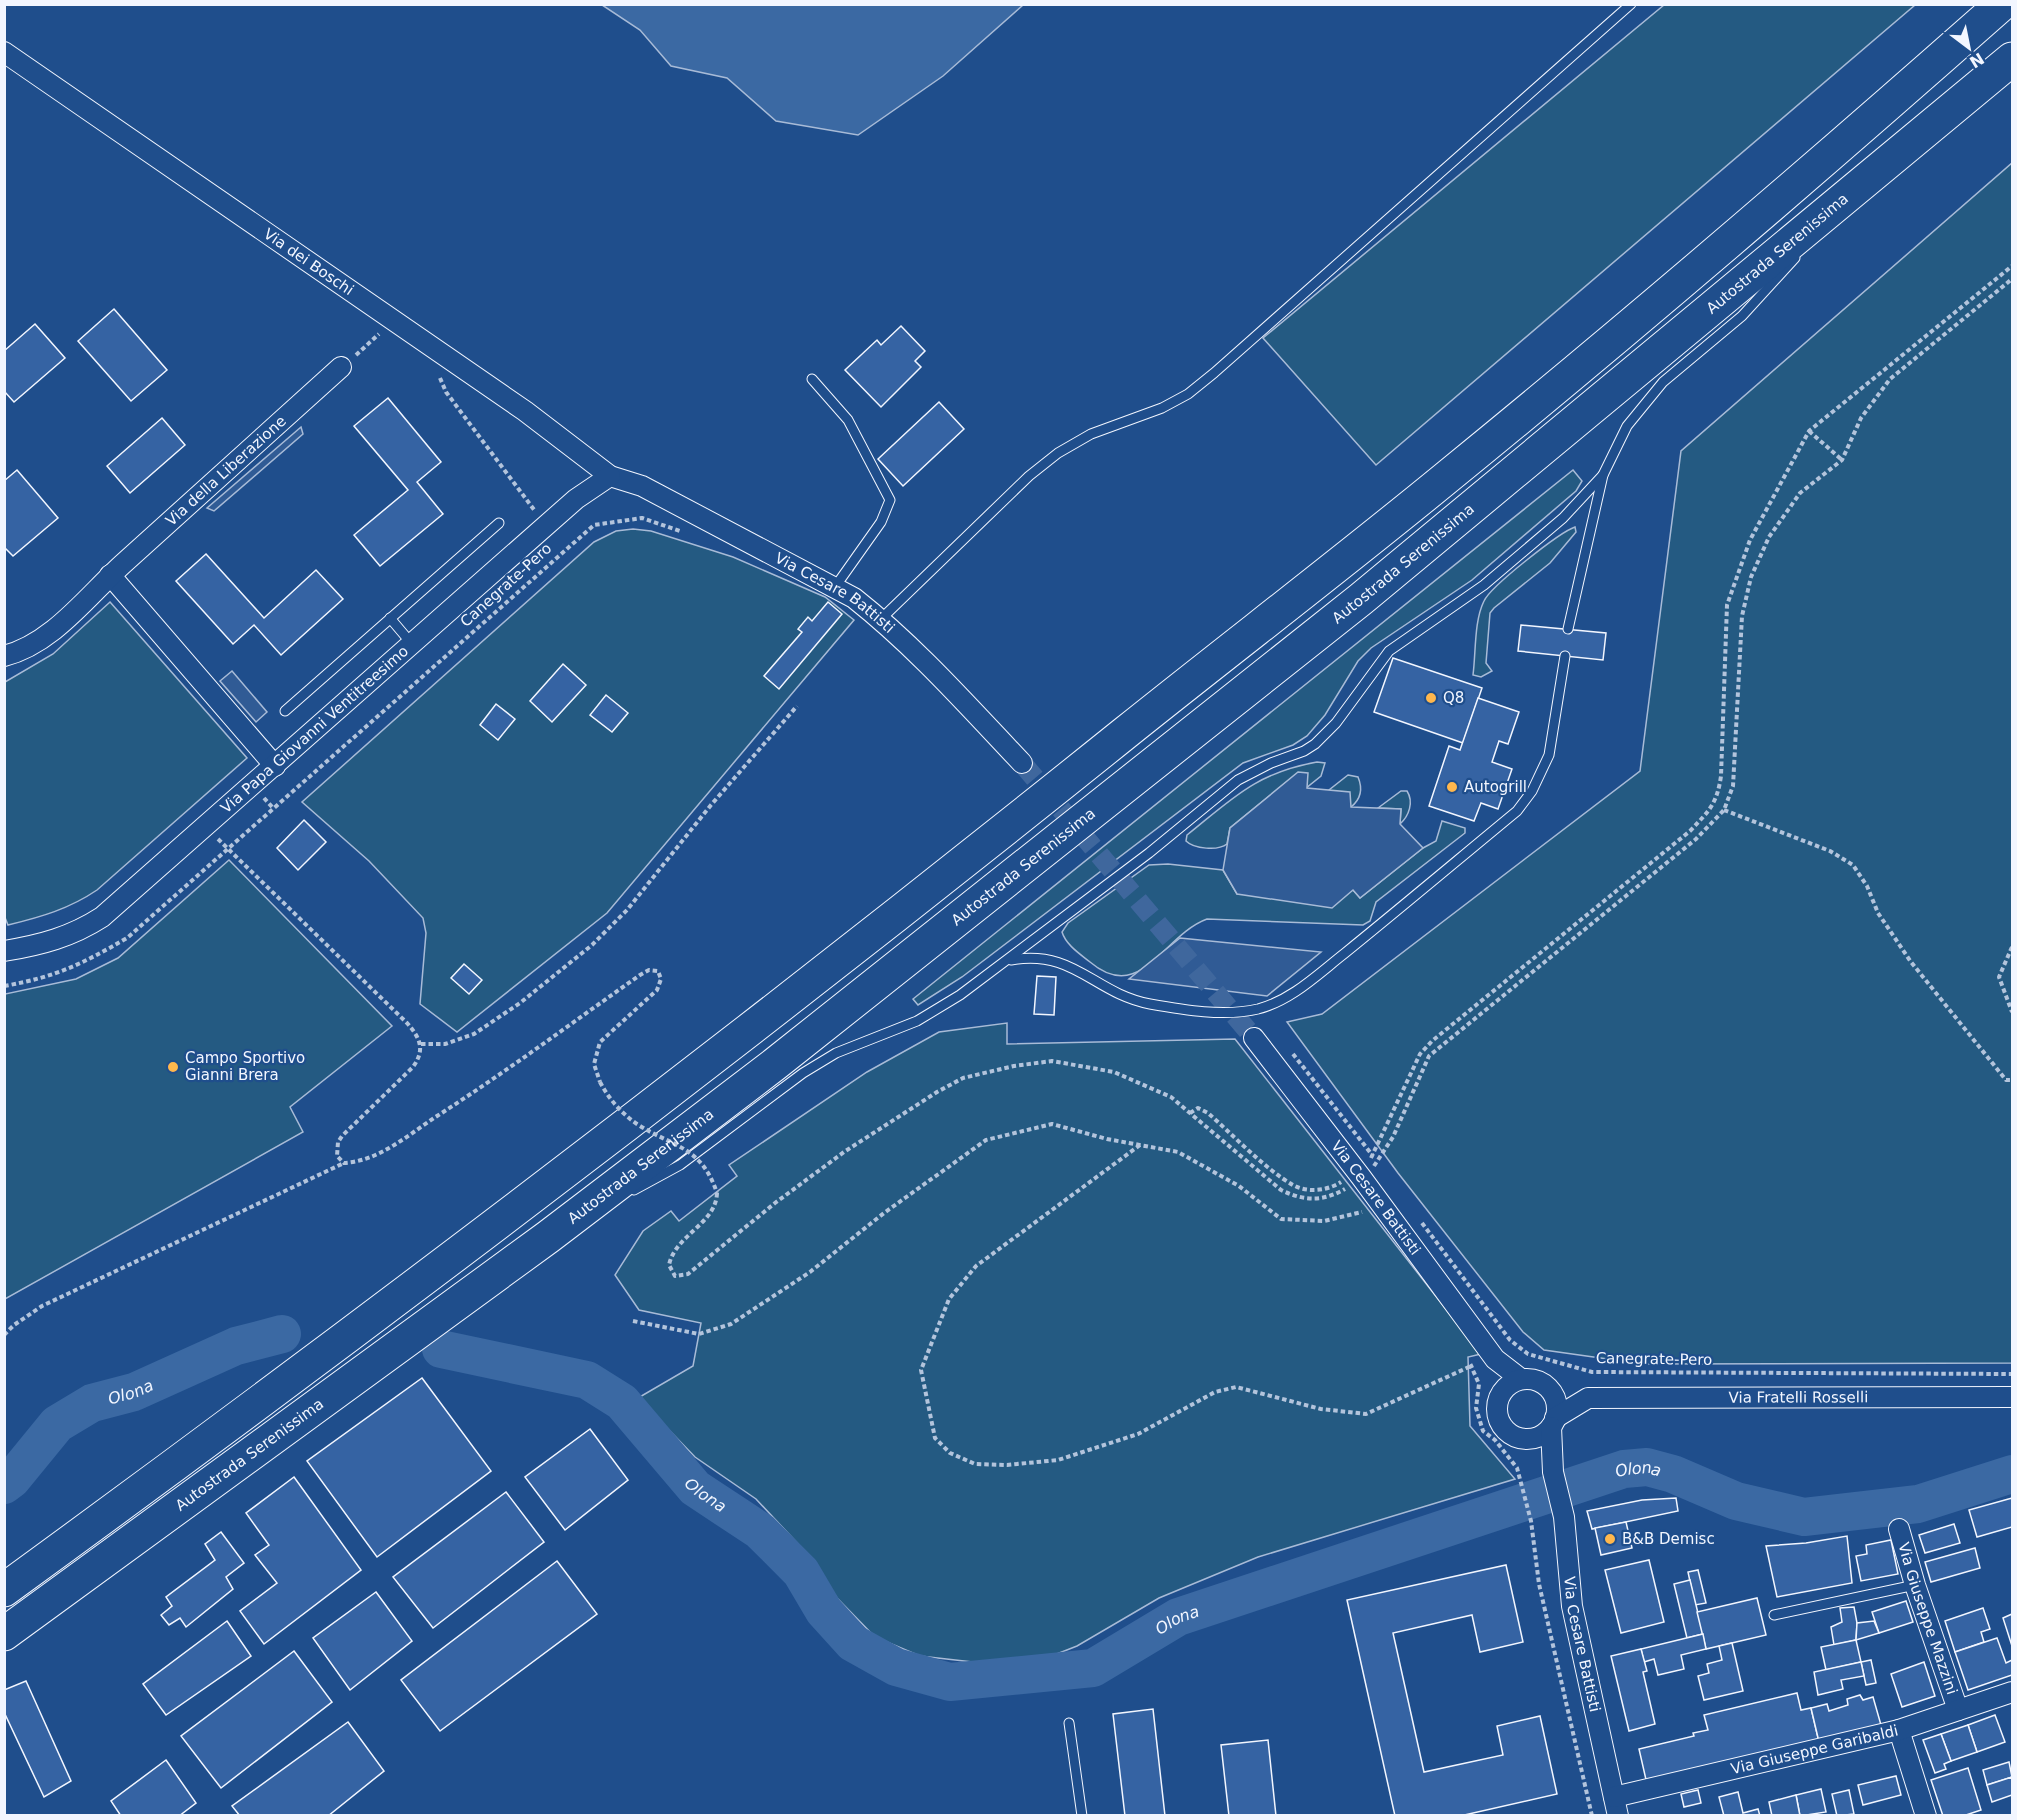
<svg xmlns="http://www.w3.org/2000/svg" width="2017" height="1820" viewBox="0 0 2017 1820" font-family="'DejaVu Sans',sans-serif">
	<rect width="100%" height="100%" fill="#1f4e8c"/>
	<g fill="#245a82" stroke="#a8bbd7" stroke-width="1.5">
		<path d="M 1664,5 L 1915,5 L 1376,465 L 1263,338 Z"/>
		<path d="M 2012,163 L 2012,1363 L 1643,1364 L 1544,1350 L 1523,1332 L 1398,1173 L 1287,1022 L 1322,1014 L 1640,771 L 1681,451 Z"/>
		<path d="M 1573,470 L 1582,481 L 1576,491 L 1472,580 L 1371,648 L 1358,661 L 1325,715 L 1307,736 L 1293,745 L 1243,763 L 962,977 L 918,1005 L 913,999 Z"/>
		<path d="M 1575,527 L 1576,532 L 1550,563 L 1494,608 L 1490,613 L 1486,663 L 1492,671 L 1481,677 L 1473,675 C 1476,652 1474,621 1484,601 C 1491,586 1560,532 1575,527 Z"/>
		<path d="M 633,529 L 651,531 L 733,557 L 825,597 L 854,620 L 607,913 L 457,1032 L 420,1004 L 426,933 L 423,918 L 369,861 L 302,802 L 594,542 L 616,531 Z"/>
		<path d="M 110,602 L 247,758 L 97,890 C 69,909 41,917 8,925 L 4,915 L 5,682 L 53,654 Z"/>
		<path d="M 1317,762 L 1325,763 L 1321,776 L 1306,788 L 1298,773 L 1230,828 L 1227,844 C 1218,851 1194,849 1186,841 L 1187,835 C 1233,798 1256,773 1317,762 Z"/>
		<path d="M 1348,775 L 1358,777 C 1363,789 1361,799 1351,807 L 1329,790 Z"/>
		<path d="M 1401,791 L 1407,791 C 1414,802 1409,816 1400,824 L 1401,809 L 1378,808 Z"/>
		<path d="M 1442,821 L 1465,828 L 1465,833 L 1376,902 L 1370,921 L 1363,925 L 1207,919 C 1163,935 1141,1005 1090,962 C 1080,954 1066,945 1062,932 L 1068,923 L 1149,865 L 1168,864 L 1223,870 L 1237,894 L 1353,890 L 1360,898 L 1423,848 L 1436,841 Z"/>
		<path d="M 229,860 L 392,1026 L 290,1107 L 303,1132 L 5,1299 L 5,994 L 76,979 L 118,958 Z"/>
		<path d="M 1007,1023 L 1007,1044 L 1235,1039 L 1481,1354 L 1468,1357 L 1470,1426 L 1515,1479 L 1258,1557 L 1159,1598 L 1077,1646 L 1044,1659 L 973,1662 L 920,1656 L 875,1637 L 837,1598 L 800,1546 L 756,1499 L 695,1457 L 638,1398 L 693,1366 L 701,1323 L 639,1310 L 615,1275 L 643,1231 L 671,1211 L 679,1221 L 737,1176 L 729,1165 L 867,1072 L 939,1032 Z"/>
	</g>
	<g fill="#305b95" stroke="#a8bbd7" stroke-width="1.5">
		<path d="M 301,427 L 303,434 L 214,511 L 207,508 Z"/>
		<path d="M 232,671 L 267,712 L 256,722 L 220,681 Z"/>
		<path d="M 1298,772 L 1308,773 L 1307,788 L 1350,792 L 1351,807 L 1401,809 L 1400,824 L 1423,848 L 1360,898 L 1353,890 L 1332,908 L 1237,894 L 1223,870 L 1230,828 Z"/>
		<path d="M 1180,938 L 1321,952 L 1267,996 L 1129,979 Z"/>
	</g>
	<path fill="#3b69a3" stroke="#a8bbd7" stroke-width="1.5" d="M 602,5 L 1023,5 L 943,76 L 858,135 L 776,121 L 727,78 L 671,66 L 640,30 Z"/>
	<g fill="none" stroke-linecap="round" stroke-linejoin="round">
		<g stroke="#3b69a3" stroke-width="38">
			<path id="s1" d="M 441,1349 L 587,1380 L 622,1402 L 695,1488 L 760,1531 L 801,1572 L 824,1611 L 853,1643 L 896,1667 L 950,1682 L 1093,1668 L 1178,1617 L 1624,1469 L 1647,1467 L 1673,1474 L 1736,1501 L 1804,1517 L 1918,1504 L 2012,1474"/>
			<path id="s2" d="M 4,1485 L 12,1479 L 57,1424 L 92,1403 L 134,1392 L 236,1346 L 282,1334"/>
		</g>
	</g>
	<g fill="#3563a3" stroke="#f2f6ff" stroke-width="1.5">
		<path d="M 114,309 L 167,370 L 131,401 L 78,341 Z"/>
		<path d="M 35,324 L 65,358 L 14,402 L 4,391 L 4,351 Z"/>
		<path d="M 901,326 L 925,351 L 915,361 L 921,367 L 881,407 L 845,370 L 877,340 L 881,345 Z"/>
		<path d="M 388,398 L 441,462 L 417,482 L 443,514 L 380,566 L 354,535 L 408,490 L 354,426 Z"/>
		<path d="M 939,402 L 964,429 L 903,486 L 878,459 Z"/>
		<path d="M 162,418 L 185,445 L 130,493 L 107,466 Z"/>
		<path d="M 17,470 L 58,518 L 13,556 L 4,547 L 4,481 Z"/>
		<path d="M 206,554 L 264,618 L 316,570 L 343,599 L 281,655 L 254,625 L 233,644 L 176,581 Z"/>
		<path d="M 828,602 L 842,614 L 779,689 L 764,676 L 802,632 L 798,629 L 808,617 L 812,621 Z"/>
		<path d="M 1521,625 L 1606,633 L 1603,660 L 1518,651 Z"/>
		<path d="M 1393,658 L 1482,688 L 1463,743 L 1374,712 Z"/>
		<path d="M 563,664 L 586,685 L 552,722 L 530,701 Z"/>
		<path d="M 606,695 L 628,713 L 612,732 L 590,715 Z"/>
		<path d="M 1478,698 L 1519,712 L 1508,744 L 1499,741 L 1492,762 L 1512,769 L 1498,809 L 1481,803 L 1474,821 L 1429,806 L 1449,746 L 1460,750 Z"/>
		<path d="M 496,704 L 515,719 L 498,740 L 480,725 Z"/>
		<path d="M 304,820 L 326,842 L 298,870 L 277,848 Z"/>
		<path d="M 464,964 L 482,980 L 469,994 L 451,978 Z"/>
		<path d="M 1037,976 L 1056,977 L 1054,1015 L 1034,1014 Z"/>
		<path d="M 422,1378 L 491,1471 L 377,1557 L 307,1461 Z"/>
		<path d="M 590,1429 L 628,1480 L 565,1530 L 525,1477 Z"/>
		<path d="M 294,1477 L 361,1570 L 264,1644 L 240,1611 L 277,1583 L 255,1555 L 269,1545 L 246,1513 Z"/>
		<path d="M 506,1492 L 544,1542 L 433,1628 L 393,1577 Z"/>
		<path d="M 1676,1498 L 1678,1511 L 1592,1529 L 1587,1511 L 1642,1500 Z"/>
		<path d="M 2012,1498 L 2012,1527 L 1977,1537 L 1969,1510 Z"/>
		<path d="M 1626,1522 L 1632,1548 L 1601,1555 L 1595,1528 Z"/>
		<path d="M 1954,1524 L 1960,1543 L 1925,1553 L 1919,1535 Z"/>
		<path d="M 221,1532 L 244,1563 L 226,1577 L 233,1589 L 186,1627 L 180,1618 L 169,1625 L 161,1615 L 172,1606 L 166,1597 L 215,1560 L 205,1544 Z"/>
		<path d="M 1847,1536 L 1852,1583 L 1777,1597 L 1766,1546 L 1806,1543 Z"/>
		<path d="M 1891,1540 L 1898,1574 L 1861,1581 L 1856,1556 L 1867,1554 L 1866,1545 Z"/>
		<path d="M 1975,1548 L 1980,1568 L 1931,1582 L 1925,1562 Z"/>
		<path d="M 1649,1560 L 1664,1622 L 1621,1633 L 1605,1570 Z"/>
		<path d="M 557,1561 L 597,1614 L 440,1731 L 401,1680 Z"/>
		<path d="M 1506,1565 L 1523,1642 L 1480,1652 L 1472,1615 L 1393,1633 L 1424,1772 L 1503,1755 L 1497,1726 L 1540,1716 L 1557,1794 L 1460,1816 L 1395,1816 L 1347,1600 Z"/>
		<path d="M 1698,1570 L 1706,1603 L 1695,1605 L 1688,1572 Z"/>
		<path d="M 1690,1580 L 1703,1634 L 1687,1638 L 1674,1584 Z"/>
		<path d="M 376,1592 L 412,1641 L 350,1690 L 313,1638 Z"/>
		<path d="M 1757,1598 L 1766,1635 L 1706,1649 L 1697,1612 Z"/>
		<path d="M 1906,1601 L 1913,1622 L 1879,1633 L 1872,1612 Z"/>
		<path d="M 1854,1607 L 1857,1623 L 1856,1640 L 1834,1645 L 1831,1627 L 1842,1622 L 1840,1608 Z"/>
		<path d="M 1983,1608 L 1990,1629 L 1981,1632 L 1984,1642 L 1955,1652 L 1945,1621 Z"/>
		<path d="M 2012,1614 L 2012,1646 L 2003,1618 Z"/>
		<path d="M 227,1621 L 251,1656 L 166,1715 L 143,1684 Z"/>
		<path d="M 1874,1621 L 1879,1633 L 1856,1640 L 1857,1623 Z"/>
		<path d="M 1703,1634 L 1706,1649 L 1681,1655 L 1684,1669 L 1658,1675 L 1654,1659 L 1644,1662 L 1641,1649 Z"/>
		<path d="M 1997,1638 L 2006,1663 L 2012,1660 L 2012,1675 L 1968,1690 L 1955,1652 Z"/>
		<path d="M 1856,1640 L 1861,1662 L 1826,1670 L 1821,1647 Z"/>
		<path d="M 1732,1643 L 1743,1691 L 1704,1700 L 1698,1676 L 1709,1673 L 1707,1664 L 1722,1660 L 1719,1646 Z"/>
		<path d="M 1641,1649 L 1647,1671 L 1643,1672 L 1655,1724 L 1629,1731 L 1611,1656 Z"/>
		<path d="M 294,1651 L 332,1702 L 221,1788 L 181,1736 Z"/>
		<path d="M 1871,1660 L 1876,1683 L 1866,1685 L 1861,1662 Z"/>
		<path d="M 1861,1662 L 1864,1676 L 1841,1680 L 1843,1689 L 1818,1695 L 1814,1672 Z"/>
		<path d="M 1924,1662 L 1935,1696 L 1902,1707 L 1891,1674 Z"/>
		<path d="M 26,1681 L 71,1781 L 44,1797 L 4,1712 L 4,1690 Z"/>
		<path d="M 1797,1693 L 1801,1710 L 1811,1708 L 1819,1742 L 1647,1784 L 1639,1749 L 1694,1736 L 1693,1733 L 1708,1730 L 1704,1715 Z"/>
		<path d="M 1860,1695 L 1863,1700 L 1873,1697 L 1881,1725 L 1819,1742 L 1811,1708 L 1827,1704 L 1829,1711 L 1848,1705 L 1847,1699 Z"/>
		<path d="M 1153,1709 L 1165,1816 L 1125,1816 L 1113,1714 Z"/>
		<path d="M 1995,1715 L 2005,1742 L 1977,1752 L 1968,1725 Z"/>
		<path d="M 348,1722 L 384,1771 L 328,1816 L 240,1816 L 232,1806 Z"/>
		<path d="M 1968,1725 L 1977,1752 L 1951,1761 L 1941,1734 Z"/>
		<path d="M 1941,1734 L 1951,1761 L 1944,1764 L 1946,1769 L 1935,1773 L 1923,1740 Z"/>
		<path d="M 1268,1740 L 1276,1816 L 1229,1816 L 1221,1745 Z"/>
		<path d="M 166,1760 L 196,1803 L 179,1816 L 121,1816 L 111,1801 Z"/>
		<path d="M 2009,1762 L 2012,1777 L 1987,1785 L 1983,1770 Z"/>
		<path d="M 1968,1768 L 1981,1810 L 1963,1816 L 1943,1816 L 1931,1780 Z"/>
		<path d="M 1896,1776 L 1901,1795 L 1863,1805 L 1858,1785 Z"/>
		<path d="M 2012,1777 L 2012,1795 L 1992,1802 L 1987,1785 Z"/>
		<path d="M 1821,1789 L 1826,1812 L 1800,1816 L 1796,1795 Z"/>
		<path d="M 1698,1790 L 1701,1803 L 1684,1807 L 1681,1794 Z"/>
		<path d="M 1849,1790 L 1854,1814 L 1837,1816 L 1832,1794 Z"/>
		<path d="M 1738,1792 L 1743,1813 L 1758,1809 L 1760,1816 L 1724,1816 L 1719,1797 Z"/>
		<path d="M 1796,1795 L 1800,1816 L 1772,1816 L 1769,1802 Z"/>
	</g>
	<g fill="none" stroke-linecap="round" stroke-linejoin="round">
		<path stroke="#3f679d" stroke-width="20" stroke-dasharray="20 10" stroke-linecap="butt" d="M 1022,763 L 1254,1038"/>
		<defs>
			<g id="lane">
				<path d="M 812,379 L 848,420 L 890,500 L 881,522 L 835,587"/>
				<path d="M 390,618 L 412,644"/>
				<path d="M 881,619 L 1029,476 L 1058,453 L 1091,434 L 1162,408 L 1188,394 L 1214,373 L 1631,4"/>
				<path d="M 1568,629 L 1603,475 L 1627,426 L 1663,382 L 1742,316 L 1795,258"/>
				<path d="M 285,711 L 499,523"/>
				<path d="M 1011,960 C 1075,949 1093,993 1150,1004 C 1184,1010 1224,1017 1258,1009 C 1292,1000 1318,974 1345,953 C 1403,906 1460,858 1517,811 L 1532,791 L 1549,755 L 1565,656"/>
				<path d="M 634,1190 L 680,1165 L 803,1073 L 836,1053 L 917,1021 L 960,995 L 1149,853 L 1238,780 L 1271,763 L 1304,751 L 1315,744 L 1336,723 L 1389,651 L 1484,585 L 1563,518 L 1603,475"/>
				<path d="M 1774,1615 L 1915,1585"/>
				<path d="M 1069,1723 L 1082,1816"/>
			</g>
			<g id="street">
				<path id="s3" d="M 4,52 L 525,411 L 610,476 L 642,486 L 854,598 C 916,647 968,706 1022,763"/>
				<path d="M 110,575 L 275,766"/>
				<path id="s4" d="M 4,656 C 53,644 89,594 125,562 C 197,497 269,432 341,367"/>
				<path id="s5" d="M 4,951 C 41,945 71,937 102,917 L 576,499 L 610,476"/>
				<path id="s6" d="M 1254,1038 L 1361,1177 L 1495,1359 L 1521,1379"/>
				<circle cx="1527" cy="1409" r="30"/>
				<path id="s7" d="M 1555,1418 L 1588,1398 L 2012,1397"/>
				<path id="s8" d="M 1551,1427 L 1553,1472 L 1564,1517 L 1572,1606 L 1618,1816"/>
				<path id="s9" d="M 1899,1529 L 1915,1585 L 1958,1710"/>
				<path d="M 1899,1730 L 1926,1816"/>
				<path id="s10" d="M 1614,1797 L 1899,1730 L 2012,1692"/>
			</g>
			<g id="highway">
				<path d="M 4,1590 C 384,1313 758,1028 1125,733 C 1231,648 1340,565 1446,478 C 1635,324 1819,166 2002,4"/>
				<path id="s11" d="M 4,1634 L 548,1237 L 775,1064 L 1361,599 L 2012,59"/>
			</g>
		</defs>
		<use href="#lane" stroke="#f2f6ff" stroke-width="11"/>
		<use href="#street" stroke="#f2f6ff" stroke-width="22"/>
		<use href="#highway" stroke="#f2f6ff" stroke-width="35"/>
		<g stroke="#b3c4dc" stroke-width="4" stroke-dasharray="4.5 3" stroke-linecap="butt">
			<path d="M 356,355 L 379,334"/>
			<path d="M 440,378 L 446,392 L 535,511"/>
			<path d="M 1809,431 L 1842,460"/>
			<path d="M 264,798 L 273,808"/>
			<path d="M 1724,810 L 1830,851 L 1853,865 L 1867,886 L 1878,913 L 1911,962 L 2006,1080 L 2012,1080"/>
			<path d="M 218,839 L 407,1023 C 421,1039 425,1050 413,1067 L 342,1136 L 338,1142 L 337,1156 L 344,1163 C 379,1161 408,1135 437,1116 C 506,1072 573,1022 640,975 L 649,970 L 658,971 L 661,979 L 657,990 L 600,1042 L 594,1064 L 600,1082"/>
			<path d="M 2012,947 L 1999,977 L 2012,1012"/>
			<path d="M 4,986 C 56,977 82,964 127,938 L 594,525 L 642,518 L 680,531"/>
			<path d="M 421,1044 L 445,1044 L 474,1034 L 520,1003 L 592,945 L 627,910 L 711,805 L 797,706"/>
			<path d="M 1293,1054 L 1373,1156"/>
			<path d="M 1190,1113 L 1198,1108 L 1208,1113 C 1232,1134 1266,1170 1293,1185 C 1307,1193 1327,1191 1341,1182"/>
			<path d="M 1140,1145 L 976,1266 L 949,1299 L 921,1370 L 935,1438 L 950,1453 L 975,1464 L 1007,1465 L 1058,1460 L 1138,1434 L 1215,1392 L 1236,1387 L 1321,1409 L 1366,1414 L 1471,1366"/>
			<path d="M 1371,1158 L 1420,1054 L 1432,1041 L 1690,831 C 1709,811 1717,804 1721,776 L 1727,605 L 1750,540 L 1809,431 L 2012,266"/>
			<path d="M 1374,1166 L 1393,1137 L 1429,1056 L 1696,839 L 1724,810 L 1733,786 L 1742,616 L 1751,577 L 1769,537 L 1800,493 L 1842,460 L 1861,418 L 1890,379 L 2012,279"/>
			<path d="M 717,1193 C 716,1224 675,1235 669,1265 L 675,1276 L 688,1274 L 775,1203 L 844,1152 L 937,1092 L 963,1078 L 1014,1066 L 1052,1061 L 1114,1072 L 1171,1097 L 1281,1190 C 1304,1201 1322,1202 1345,1189"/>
			<path d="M 1422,1223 L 1510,1340 L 1528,1354 L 1592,1372 L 2012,1374"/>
			<path d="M 633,1321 L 699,1334 L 731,1324 L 810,1272 L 884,1213 L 986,1140 L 1052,1124 L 1107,1139 L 1178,1152 L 1239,1186 L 1281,1219 L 1324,1221 L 1362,1212"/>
			<path d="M 4,1335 L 14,1325 L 42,1306 L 344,1163"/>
			<path d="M 1473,1365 L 1471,1366 L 1479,1384 L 1476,1408 L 1483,1431 L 1495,1440 L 1517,1468 L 1531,1521 L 1539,1584 L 1592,1816"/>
		</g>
		<use href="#lane" stroke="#1f4e8c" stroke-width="9"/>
		<use href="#street" stroke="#1f4e8c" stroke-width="20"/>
		<use href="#highway" stroke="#1f4e8c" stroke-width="33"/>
		<path stroke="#b3c4dc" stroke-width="4" stroke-dasharray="4.5 3" stroke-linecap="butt" d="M 600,1082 C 609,1099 621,1113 637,1124 C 672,1147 701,1145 717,1193"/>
	</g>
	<g fill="#ffb74d" stroke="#1f4e8c" stroke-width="2">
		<circle cx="1431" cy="698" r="6"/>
		<circle cx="1452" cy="787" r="6"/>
		<circle cx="173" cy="1067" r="6"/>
		<circle cx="1610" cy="1539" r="6"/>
	</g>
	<g text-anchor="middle" stroke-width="4.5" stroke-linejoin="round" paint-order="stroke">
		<g font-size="15" fill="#f2f6ff" stroke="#1f4e8c">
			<text dy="5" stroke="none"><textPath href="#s11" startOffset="2248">Autostrada Serenissima</textPath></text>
			<text dy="5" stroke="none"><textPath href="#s3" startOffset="370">Via dei Boschi</textPath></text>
			<text dy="5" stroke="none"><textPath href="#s4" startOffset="291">Via della Liberazione</textPath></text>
			<text dy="5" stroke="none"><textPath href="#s11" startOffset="1762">Autostrada Serenissima</textPath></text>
			<text transform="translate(506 585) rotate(-42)" y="5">Canegrate-Pero</text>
			<text dy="5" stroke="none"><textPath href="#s3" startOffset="994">Via Cesare Battisti</textPath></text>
			<text dy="5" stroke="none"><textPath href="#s5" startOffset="388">Via Papa Giovanni Ventitreesimo</textPath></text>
			<text dy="5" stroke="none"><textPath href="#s11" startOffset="1276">Autostrada Serenissima</textPath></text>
			<text dy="5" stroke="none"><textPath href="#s11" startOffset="790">Autostrada Serenissima</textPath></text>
			<text dy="5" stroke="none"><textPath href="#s6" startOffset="201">Via Cesare Battisti</textPath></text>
			<text transform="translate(1654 1359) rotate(1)" y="5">Canegrate-Pero</text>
			<text dy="5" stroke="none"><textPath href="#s7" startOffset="249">Via Fratelli Rosselli</textPath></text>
			<text dy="5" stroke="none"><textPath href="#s11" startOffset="304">Autostrada Serenissima</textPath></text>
			<text dy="5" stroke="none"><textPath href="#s9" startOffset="94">Via Giuseppe Mazzini</textPath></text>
			<text dy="5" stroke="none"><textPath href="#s8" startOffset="220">Via Cesare Battisti</textPath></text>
			<text dy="5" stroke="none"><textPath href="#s10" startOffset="206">Via Giuseppe Garibaldi</textPath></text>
		</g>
		<g font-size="15" fill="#f2f6ff" stroke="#1f4e8c" text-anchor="start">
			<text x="1443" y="703">Q8</text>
			<text x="1464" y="792">Autogrill</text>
			<text x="185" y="1063">Campo Sportivo<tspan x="185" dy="17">Gianni Brera</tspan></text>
			<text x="1622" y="1544">B&amp;B Demisc</text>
		</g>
		<g font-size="16" font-style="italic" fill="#f2f6ff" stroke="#1f4e8c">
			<text dy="6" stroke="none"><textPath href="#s2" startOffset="162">Olona</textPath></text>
			<text dy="6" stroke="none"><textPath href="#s1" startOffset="1360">Olona</textPath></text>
			<text dy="6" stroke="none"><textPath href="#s1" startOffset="316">Olona</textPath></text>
			<text dy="6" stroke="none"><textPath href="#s1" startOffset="874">Olona</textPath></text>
		</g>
	</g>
	<rect width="2017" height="1820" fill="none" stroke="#f2f6ff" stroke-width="12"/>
	<g transform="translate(1969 48) rotate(148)" stroke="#1f4e8c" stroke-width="4.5" paint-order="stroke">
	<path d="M0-4.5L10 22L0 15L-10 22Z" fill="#f2f6ff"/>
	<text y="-9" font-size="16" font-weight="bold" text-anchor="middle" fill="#f2f6ff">N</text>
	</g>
</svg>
